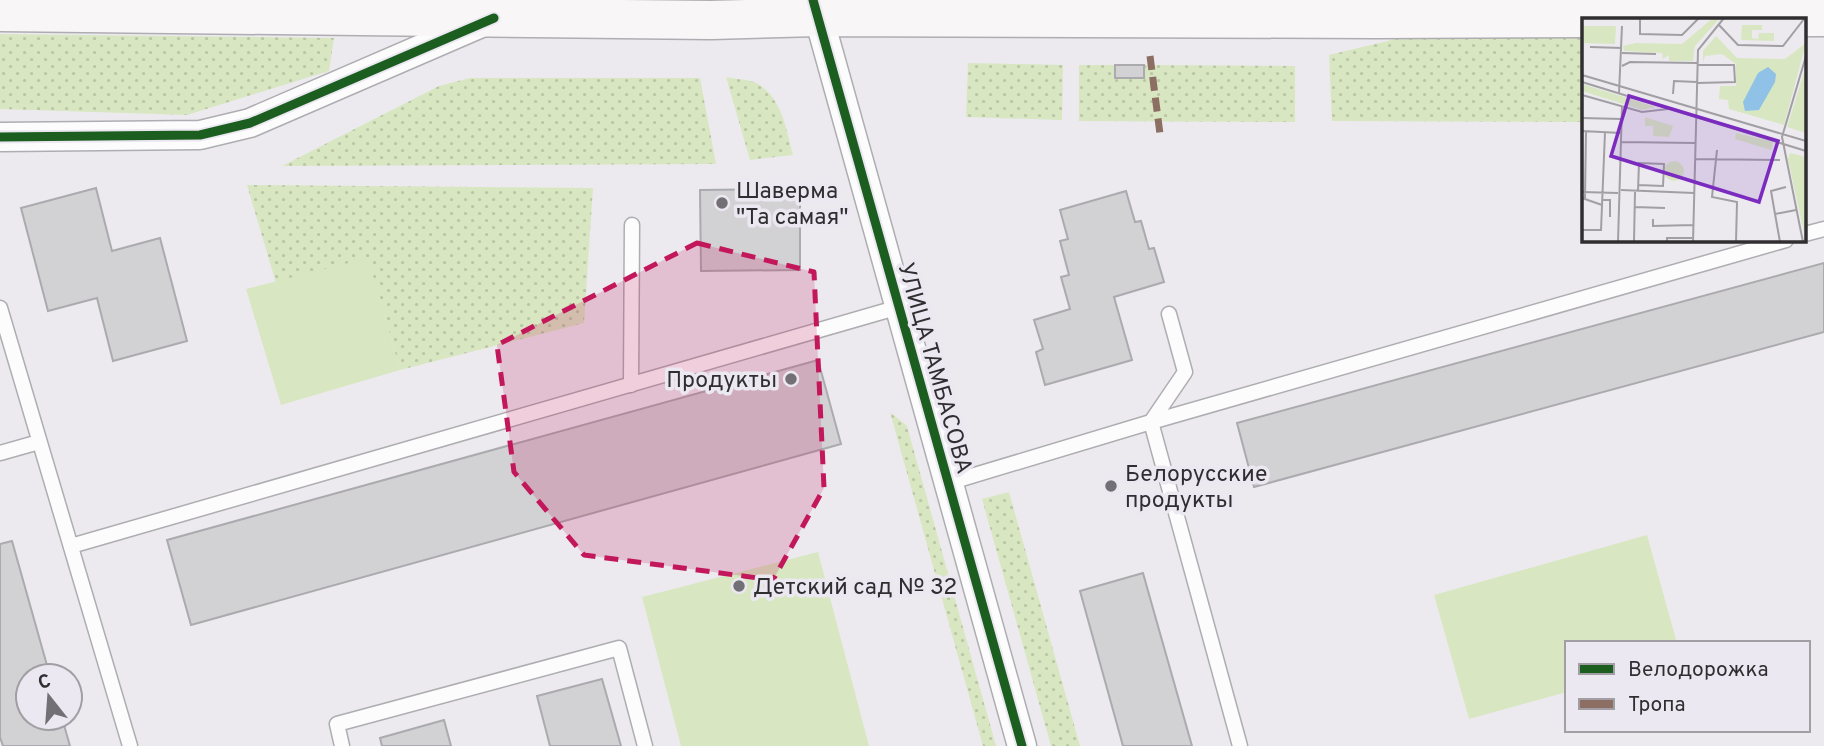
<svg xmlns="http://www.w3.org/2000/svg" width="1824" height="746" viewBox="0 0 1824 746" font-family="Overpass,sans-serif">
	<defs>
		<pattern id="grass-dots" width="8" height="8" patternUnits="userSpaceOnUse" patternTransform="scale(1.75)"><rect width="8" height="8" fill="#d8e7c1"/><path d="M2 2h.1M6 6h.1" fill="none" stroke="#bac6a6" stroke-width="1.8" stroke-linecap="round"/></pattern>
	</defs>
	<rect width="100%" height="100%" fill="#eceaef"/>
	<g fill="url(#grass-dots)">
		<path d="M 1584,30 L 1584,122 L 1332,121 L 1329,55 L 1429,31 Z"/>
		<path d="M 0,34 L 334,38 L 329,71 L 187,115 L 0,109 Z"/>
		<path d="M 968,63 L 1063,65 L 1062,120 L 966,117 Z"/>
		<path d="M 1079,65 L 1115,65 L 1115,78 L 1144,65 L 1295,66 L 1295,122 L 1079,121 Z"/>
		<path d="M 726,77 C 735,79 746,79 754,82 C 782,95 786,129 793,155 L 750,160 Z"/>
		<path d="M 470,78 L 700,78 L 716,164 L 282,166 L 439,86 Z"/>
		<path d="M 247,185 L 593,188 L 584,323 L 400,370 L 368,259 L 276,283 Z"/>
		<path d="M 890,412 L 907,426 L 996,746 L 983,746 Z"/>
		<path d="M 1009,492 L 1080,746 L 1051,746 L 982,499 Z"/>
	</g>
	<g fill="#d8e7c1">
		<path d="M 368,258 L 400,370 L 281,405 L 246,289 Z"/>
		<path d="M 1647,535 L 1677,643 L 1567,643 L 1567,692 L 1469,719 L 1434,595 Z"/>
		<path d="M 818,552 L 869,746 L 681,746 L 642,597 Z"/>
	</g>
	<g fill="#d2d1d4" stroke="#abaaae" stroke-width="2">
		<rect x="1115" y="65" width="29" height="13"/>
		<path d="M 96,188 L 112,251 L 160,238 L 187,341 L 113,361 L 97,298 L 48,311 L 21,208 Z"/>
		<path d="M 800,189 L 800,270 L 701,271 L 700,190 Z"/>
		<path d="M 1126,191 L 1135,222 L 1141,221 L 1149,249 L 1154,248 L 1164,282 L 1114,297 L 1132,360 L 1045,385 L 1036,352 L 1043,349 L 1034,320 L 1070,309 L 1061,277 L 1069,275 L 1060,241 L 1068,239 L 1060,210 Z"/>
		<path d="M 1824,263 L 1824,332 L 1254,487 L 1237,423 Z"/>
		<path d="M 818,360 L 841,444 L 191,625 L 167,540 Z"/>
		<path d="M 12,541 L 50,676 L 28,676 L 28,718 L 62,718 L 70,746 L 3,746 L 0,737 L 0,544 Z"/>
		<path d="M 1143,573 L 1152,605 L 1192,746 L 1123,746 L 1080,591 Z"/>
		<path d="M 602,679 L 621,746 L 550,746 L 537,696 Z"/>
		<path d="M 444,720 L 451,746 L 382,746 L 380,738 Z"/>
	</g>
	<g fill="none" stroke-linecap="round" stroke-linejoin="round">
		<defs>
			<g id="service">
				<path d="M 1805,234 L 1824,229"/>
				<path d="M 0,308 L 130,746"/>
				<path d="M 1169,314 L 1185,372 L 1151,422 L 1240,746"/>
				<path d="M 631,385 L 632,225"/>
				<path d="M 0,453 L 39,442"/>
				<path d="M 948,483 L 1151,422 L 1786,240"/>
				<path d="M 71,546 L 899,307"/>
				<path d="M 342,746 L 337,724 L 619,648 L 645,746"/>
			</g>
			<g id="minor">
				<path d="M 814,0 L 1022,746"/>
				<path d="M 0,137 L 200,135 L 250,123 L 486,21"/>
			</g>
			<path id="secondary" d="M 0,12 L 711,20 L 818,17 L 1376,19 L 1824,17"/>
		</defs>
		<use href="#service" stroke="#aeadb1" stroke-width="17"/>
		<use href="#minor" stroke="#aeadb1" stroke-width="31"/>
		<use href="#secondary" stroke="#aeadb1" stroke-width="41"/>
		<use href="#service" stroke="#fcfcfd" stroke-width="14"/>
		<use href="#minor" stroke="#fcfcfd" stroke-width="28"/>
		<use href="#secondary" stroke="#f9f6f7" stroke-width="38"/>
		<path stroke="#8d6e63" stroke-width="7" stroke-dasharray="14 7" stroke-linecap="butt" d="M 1150,56 L 1160,134"/>
		<defs>
			<g id="cycleway">
				<path d="M 813,0 L 1022,746"/>
				<path d="M 0,137 L 200,135 L 250,123 L 494,18"/>
			</g>
		</defs>
		<use href="#cycleway" stroke="#ece8f1" stroke-width="13"/>
		<use href="#cycleway" stroke="#1b5e20" stroke-width="9"/>
	</g>
	<path fill="#c2185b" fill-opacity="0.2" stroke="#c2185b" stroke-width="5" stroke-dasharray="14 9" stroke-linejoin="round" d="M 697,243 L 814,272 L 824,488 L 773,580 L 584,555 L 514,472 L 497,345 Z"/>
	<g fill="#727074" stroke="#ece8f1" stroke-width="2.5">
		<circle cx="722" cy="203" r="7"/>
		<circle cx="791" cy="379" r="7"/>
		<circle cx="1111" cy="486" r="7"/>
		<circle cx="739" cy="586" r="7"/>
	</g>
	<g text-anchor="middle" stroke-width="7" stroke-linejoin="round" paint-order="stroke">
		<g font-size="23" fill="#302e31" stroke="#ece8f1" text-anchor="start">
			<text x="736" y="198">Шаверма<tspan x="736" dy="26">"Та самая"</tspan></text>
			<text x="777" y="387" text-anchor="end">Продукты</text>
			<text x="1125" y="481">Белорусские<tspan x="1125" dy="26">продукты</tspan></text>
			<text x="753" y="594">Детский сад № 32</text>
		</g>
		<g font-size="23" fill="#302e31" stroke="#ece8f1">
			<text transform="translate(936 368) rotate(74)" y="8">УЛИЦА ТАМБАСОВА</text>
		</g>
	</g>
	<g transform="translate(1582 18)">
		<rect width="224" height="224" fill="#eceaef"/>
		<path d="M 131,0 L 138,0 L 113,28 L 111,43 L 87,43 L 87,37 L 81,41 L 80,35 L 42,33 L 41,28 L 54,25 L 100,26 ZM 0,66 L 74,89 L 60,92 L 0,73 ZM 63,99 L 91,108 L 87,119 L 71,118 L 71,108 L 63,108 ZM 154,115 L 191,124 L 189,132 L 153,121 Z" fill="#d8e7c1"/>
		<path d="M 160,7 L 180,7 L 180,12 L 170,12 L 170,20 L 176,21 L 177,15 L 192,15 L 192,23 L 159,22 ZM 0,8 L 34,8 L 33,26 L 0,25 ZM 134,18 L 155,40 L 203,41 L 224,25 L 202,107 L 147,91 L 146,82 L 137,81 L 138,68 L 154,68 L 154,46 L 140,36 L 123,38 L 121,45 L 121,33 ZM 224,48 L 224,115 L 205,109 ZM 208,135 L 224,139 L 224,224 L 206,141 ZM82 153a10 10 0 1 1 20 0a10 10 0 1 1-20 0Z" fill="#d8e7c1"/>
		<path d="M 186,49 L 194,56 L 193,64 L 177,92 L 163,93 L 161,84 L 176,55 Z" fill="#90c1e7"/>
		<path fill="none" stroke="#a19fa3" stroke-width="2" d="M 58,0 L 58,16 L 100,17 L 117,0M 137,7 L 156,27 L 201,28 L 222,1M 8,29 L 40,30M 40,35 L 74,36M 40,48 L 48,44 L 115,45M 0,57 L 224,123M 0,64 L 224,133M 115,65 L 153,64 L 152,47 L 116,47M 37,75 L 40,8M 91,76 L 92,63 L 115,64M 0,77 L 60,94 L 86,91M 0,100 L 40,101M 0,113 L 39,115M 39,124 L 113,125M 135,132 L 130,179 L 155,184 L 154,224M 113,141 L 198,142M 39,172 L 112,175M 56,173 L 57,145 L 82,146 L 81,168 L 56,167M 0,174 L 36,175M 0,180 L 20,187M 3,180 L 4,113M 20,182 L 28,182 L 28,199M 53,189 L 83,190M 193,196 L 189,173 L 204,169M 71,201 L 71,208 L 111,207M 0,212 L 19,212 L 23,114M 36,224 L 40,88M 52,224 L 53,174M 85,224 L 85,220 L 110,220M 111,224 L 116,32 L 142,0M 198,224 L 193,196 L 214,192M 221,224 L 200,119 L 224,38"/>
		<path fill="#7b2cbf" fill-opacity="0.15" stroke="#7b2cbf" stroke-width="3.5" d="M 47,78 L 196,123 L 177,184 L 29,138 Z"/>
		<rect width="224" height="224" fill="none" stroke="#302e31" stroke-width="3.5"/>
	</g>
	<rect x="1565" y="641" width="245" height="91" fill="#ece8f1" stroke="#a19ea4" stroke-width="2"/>
	<rect x="1579" y="664" width="35" height="10" fill="#1b5e20" stroke="#a19ea4" stroke-width="2"/>
	<text x="1628" y="676" font-size="21" fill="#302e31">Велодорожка</text>
	<rect x="1579" y="699" width="35" height="10" fill="#8d6e63" stroke="#a19ea4" stroke-width="2"/>
	<text x="1628" y="711" font-size="21" fill="#302e31">Тропа</text>
	<g transform="translate(49 697) rotate(343)"><circle r="33" fill="#ece8f1" stroke="#a19ea4" stroke-width="2"/>
	<path d="M0-5L12 26L0 18L-12 26Z" fill="#727074"/>
	<text y="-10" font-size="19" font-weight="bold" text-anchor="middle" fill="#302e31">С</text>
	</g>
</svg>
